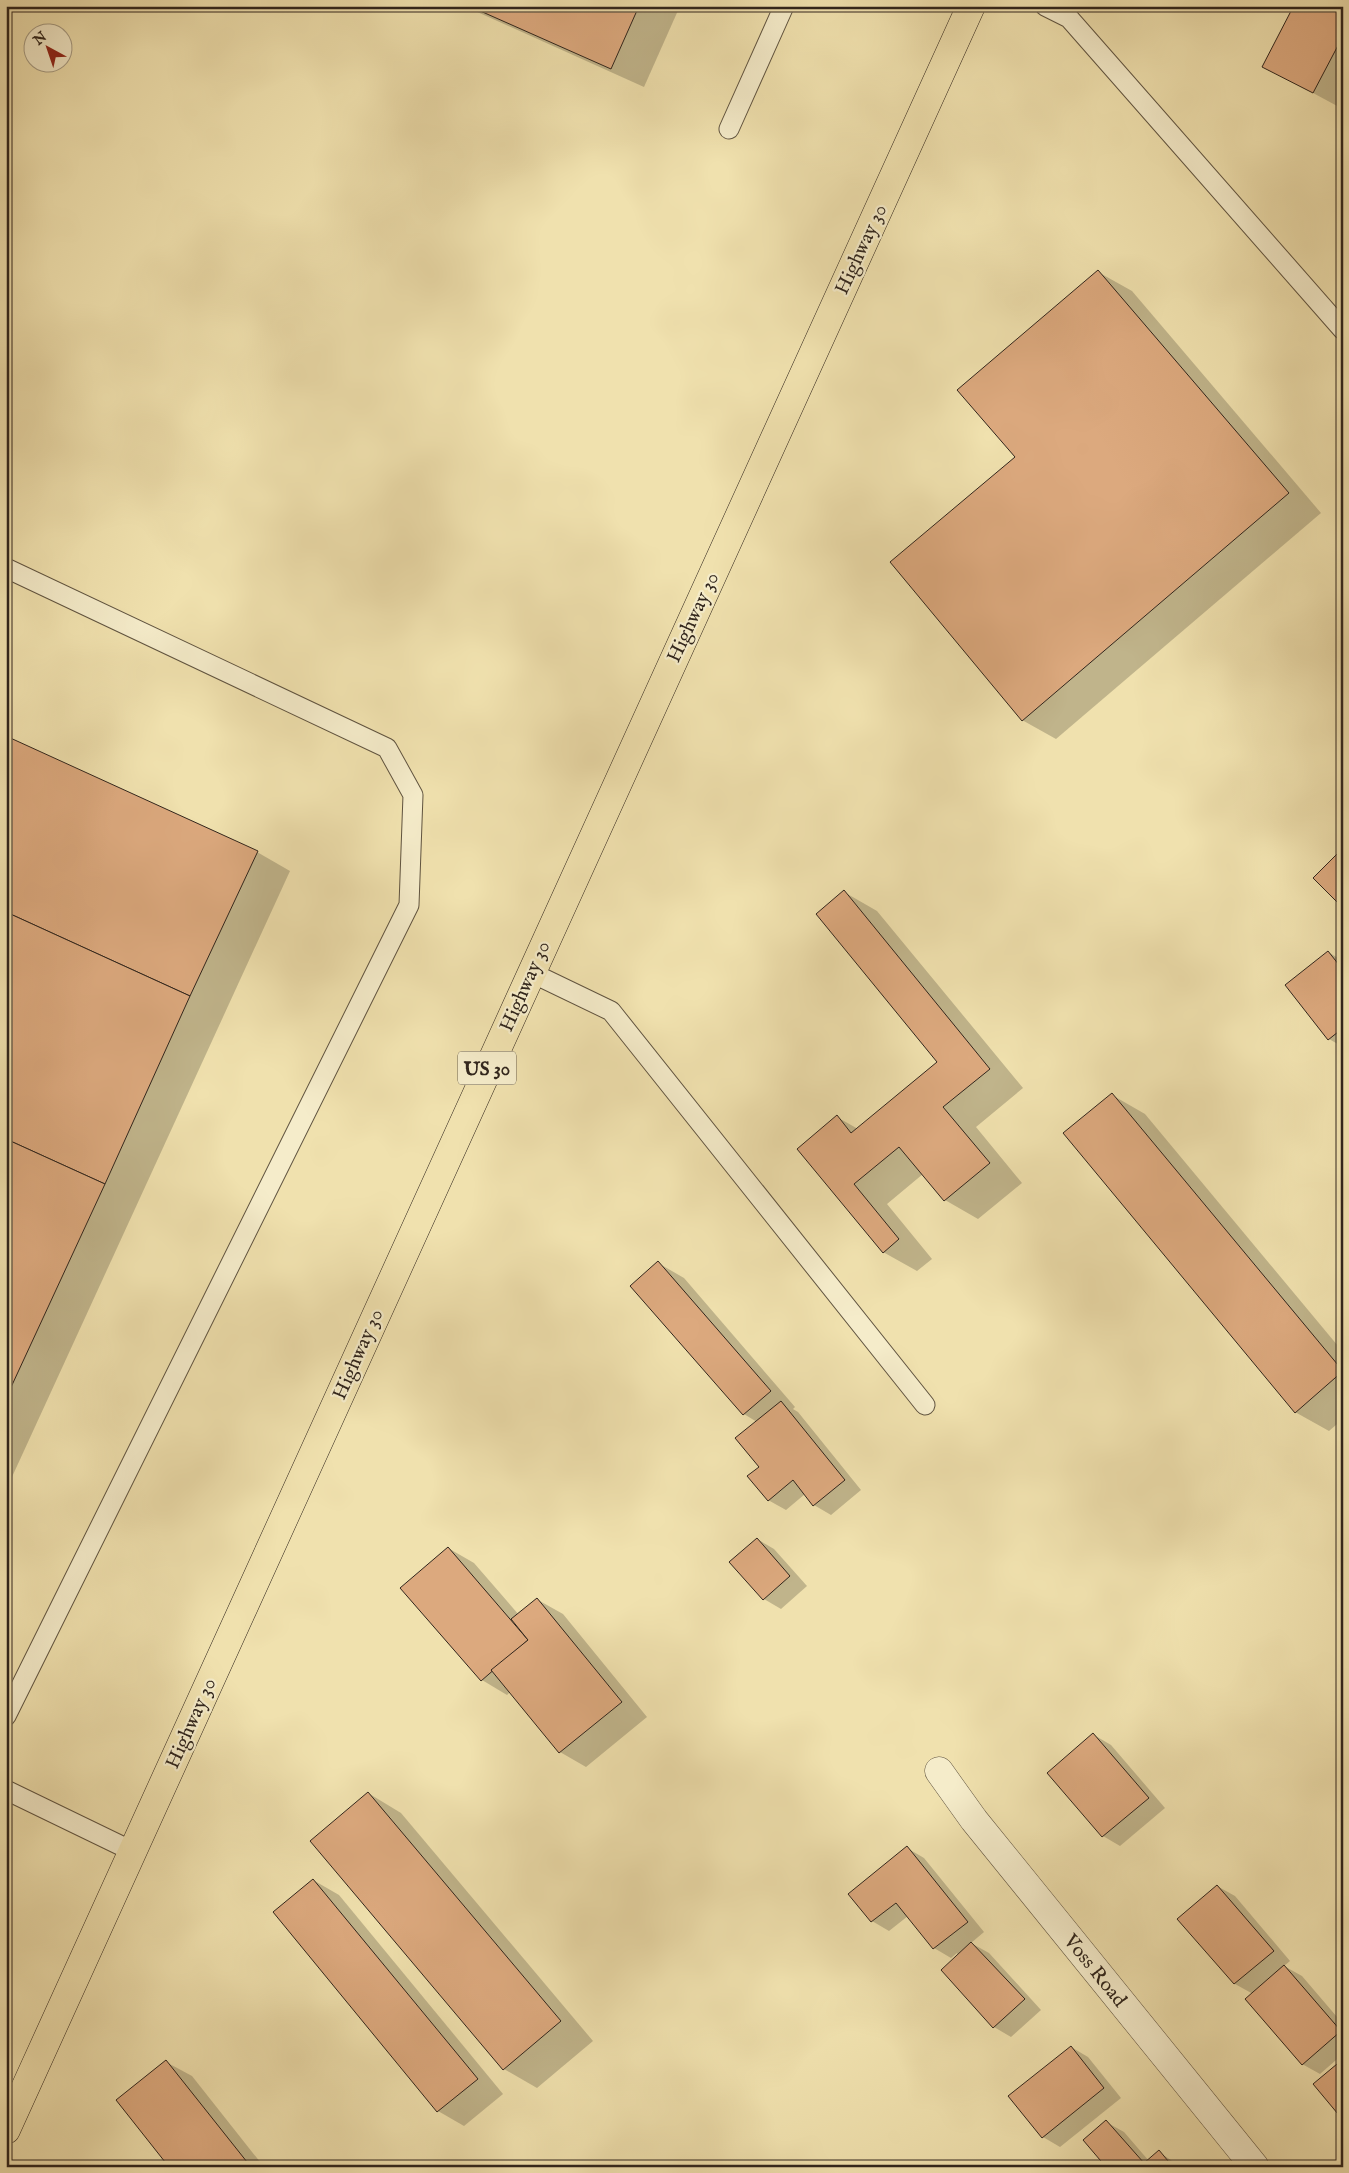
<svg xmlns="http://www.w3.org/2000/svg" width="1349" height="2173" viewBox="0 0 1349 2173" font-family="'IM FELL English',serif">
	<rect width="100%" height="100%" fill="#f0e1ae"/>
	<filter id="stains"><feTurbulence type="fractalNoise" baseFrequency=".004" numOctaves="4"/><feColorMatrix values="0 0 0 0 .2 0 0 0 0 .09 0 0 0 0 .02 0 0 0 .5 -.17"/></filter>
	<radialGradient id="worn" r=".72"><stop offset=".6" stop-color="#630" stop-opacity="0"/><stop offset="1" stop-color="#630" stop-opacity=".3"/></radialGradient>
	<g fill="#0003">
		<path d="M 464,6 L 680,6 L 644,87 Z"/>
		<path d="M 1343,6 L 1343,100 L 1339,107 L 1263,66 Z"/>
		<path d="M 1098,272 L 1132,291 L 1321,513 L 1056,739 L 1022,720 L 1017,457 Z"/>
		<path d="M 6,737 L 257,852 L 290,871 L 6,1490 Z"/>
		<path d="M 844,892 L 877,911 L 1023,1088 L 976,1127 L 1022,1183 L 978,1219 L 945,1200 L 923,1174 L 887,1204 L 932,1259 L 917,1271 L 883,1252 L 798,1149 L 837,1117 L 858,1129 L 939,1062 Z"/>
		<path d="M 1328,952 L 1343,961 L 1343,1047 L 1329,1039 Z"/>
		<path d="M 1112,1095 L 1145,1114 L 1343,1352 L 1343,1419 L 1329,1431 L 1295,1412 Z"/>
		<path d="M 658,1263 L 684,1278 L 795,1407 L 793,1409 L 798,1412 L 861,1490 L 831,1515 L 814,1505 L 805,1494 L 786,1510 L 768,1500 L 760,1467 L 757,1422 L 744,1414 Z"/>
		<path d="M 757,1539 L 774,1549 L 807,1586 L 781,1609 L 764,1599 Z"/>
		<path d="M 448,1548 L 474,1563 L 519,1615 L 538,1600 L 563,1614 L 647,1717 L 586,1767 L 560,1752 L 510,1692 L 507,1695 L 482,1680 Z"/>
		<path d="M 1094,1735 L 1111,1745 L 1165,1808 L 1120,1846 L 1103,1836 L 1049,1773 Z"/>
		<path d="M 368,1793 L 401,1813 L 593,2041 L 537,2088 L 504,2069 Z"/>
		<path d="M 907,1848 L 924,1858 L 984,1932 L 971,1943 L 989,1953 L 1041,2010 L 1011,2037 L 994,2027 L 957,1953 L 951,1958 L 934,1948 L 908,1916 L 889,1931 L 872,1921 Z"/>
		<path d="M 313,1880 L 339,1895 L 503,2094 L 464,2126 L 438,2111 L 275,1912 Z"/>
		<path d="M 1217,1886 L 1235,1896 L 1290,1961 L 1284,1966 L 1302,1976 L 1343,2024 L 1343,2054 L 1320,2074 L 1302,2064 L 1253,1994 L 1235,1984 L 1179,1919 Z"/>
		<path d="M 1071,2047 L 1088,2057 L 1121,2098 L 1060,2147 L 1043,2137 Z"/>
		<path d="M 166,2062 L 192,2076 L 264,2167 L 171,2167 Z"/>
		<path d="M 1106,2122 L 1124,2132 L 1149,2161 L 1159,2152 L 1181,2167 L 1108,2167 Z"/>
	</g>
	<g fill="#dca97e" stroke="#30251c">
		<path d="M 469,6 L 639,6 L 611,69 Z"/>
		<path d="M 1282,6 L 1343,6 L 1343,36 L 1313,93 L 1262,67 L 1291,11 Z"/>
		<path d="M 1098,270 L 1289,493 L 1022,721 L 890,562 L 1015,457 L 957,390 Z"/>
		<path d="M 6,736 L 258,851 L 190,996 L 6,912 Z"/>
		<path d="M 1343,848 L 1343,908 L 1313,878 Z"/>
		<path d="M 844,890 L 990,1069 L 943,1107 L 990,1163 L 944,1201 L 899,1147 L 854,1184 L 899,1239 L 883,1253 L 797,1149 L 837,1115 L 851,1133 L 937,1062 L 816,914 Z"/>
		<path d="M 6,912 L 190,996 L 105,1184 L 6,1139 Z"/>
		<path d="M 1328,951 L 1343,970 L 1343,1028 L 1328,1040 L 1285,985 Z"/>
		<path d="M 1112,1093 L 1343,1371 L 1295,1413 L 1063,1133 Z"/>
		<path d="M 6,1139 L 105,1184 L 6,1398 Z"/>
		<path d="M 658,1261 L 771,1391 L 743,1415 L 630,1286 Z"/>
		<path d="M 781,1401 L 845,1480 L 813,1506 L 793,1480 L 768,1501 L 747,1476 L 759,1467 L 735,1438 Z"/>
		<path d="M 757,1538 L 790,1576 L 763,1600 L 729,1562 Z"/>
		<path d="M 448,1547 L 528,1640 L 481,1681 L 400,1588 Z"/>
		<path d="M 537,1598 L 622,1702 L 559,1753 L 491,1670 L 528,1640 L 511,1619 Z"/>
		<path d="M 1093,1733 L 1149,1798 L 1102,1837 L 1047,1773 Z"/>
		<path d="M 368,1792 L 561,2021 L 503,2070 L 310,1841 Z"/>
		<path d="M 907,1846 L 968,1922 L 933,1949 L 896,1903 L 871,1922 L 848,1894 Z"/>
		<path d="M 313,1879 L 478,2079 L 437,2112 L 273,1912 Z"/>
		<path d="M 1217,1885 L 1274,1951 L 1234,1984 L 1177,1919 Z"/>
		<path d="M 971,1942 L 1025,1999 L 993,2028 L 941,1970 Z"/>
		<path d="M 1284,1965 L 1341,2031 L 1302,2065 L 1245,1999 Z"/>
		<path d="M 1071,2046 L 1104,2088 L 1042,2138 L 1008,2096 Z"/>
		<path d="M 1343,2059 L 1343,2120 L 1313,2084 Z"/>
		<path d="M 166,2060 L 251,2167 L 169,2167 L 116,2100 Z"/>
		<path d="M 1106,2120 L 1144,2163 L 1159,2150 L 1173,2167 L 1106,2167 L 1083,2140 Z"/>
	</g>
	<g fill="none" stroke-linecap="round" stroke-linejoin="round">
		<defs>
			<g id="lane">
				<path d="M 1045,6 L 1069,18 L 1343,330"/>
				<path d="M 729,129 L 784,6"/>
				<path d="M 6,568 L 387,748 L 413,795 L 409,905 L 6,1716"/>
				<path d="M 530,972 L 611,1011 L 925,1405"/>
				<path d="M 6,1790 L 132,1851"/>
			</g>
			<path id="street" d="M 939,1771 L 974,1820 L 1255,2167"/>
			<path id="highway" d="M 6,2130 L 971,6"/>
		</defs>
		<use href="#lane" stroke="#605440" stroke-width="21"/>
		<use href="#street" stroke="#605440" stroke-width="29"/>
		<use href="#highway" stroke="#30251c" stroke-width="29"/>
		<use href="#lane" stroke="#f5ecca" stroke-width="19"/>
		<use href="#street" stroke="#f5ecca" stroke-width="28"/>
		<use href="#highway" stroke="#f0e1ae" stroke-width="28"/>
	</g>
	<g text-anchor="middle" stroke-width="4.5" stroke-linejoin="round" paint-order="stroke">
		<rect fill="#f5ecca" stroke="#6b6150" stroke-width="1" x="458" y="1051.5" width="58" height="33" rx="4"/>
		<g font-size="19" font-weight="bold" fill="#30251c">
			<text x="487" y="1075">US 30</text>
		</g>
		<g font-size="20" fill="#30251c" stroke="#f5ecca">
			<text transform="translate(860 249) rotate(-65)" y="7">Highway 30</text>
			<text transform="translate(692 617) rotate(-65)" y="7">Highway 30</text>
			<text transform="translate(524 986) rotate(-66)" y="7">Highway 30</text>
			<text transform="translate(357 1354) rotate(-66)" y="7">Highway 30</text>
			<text transform="translate(190 1723) rotate(-66)" y="7">Highway 30</text>
			<text transform="translate(1096 1970) rotate(51)" y="7">Voss Road</text>
		</g>
	</g>
	<rect width="1349" height="2173" fill="none" stroke="#f0e1ae" stroke-width="25"/>
	<rect x="8" y="8" width="1334" height="2158" fill="none" stroke="#30251c" stroke-width="2.5"/>
	<rect x="12" y="12" width="1324" height="2148" fill="none" stroke="#30251c"/>
	<g transform="translate(48 48) rotate(320)"><circle r="24" fill="#f5ecca" stroke="#a69c84"/>
	<path d="M0-4L9 19L0 12L-9 19Z" fill="#8f2418"/>
	<text y="-8" font-size="14" font-weight="bold" text-anchor="middle" fill="#30251c">N</text>
	</g>
	<rect width="100%" height="100%" filter="url(#stains)"/>
	<rect width="100%" height="100%" fill="url(#worn)"/>
</svg>
